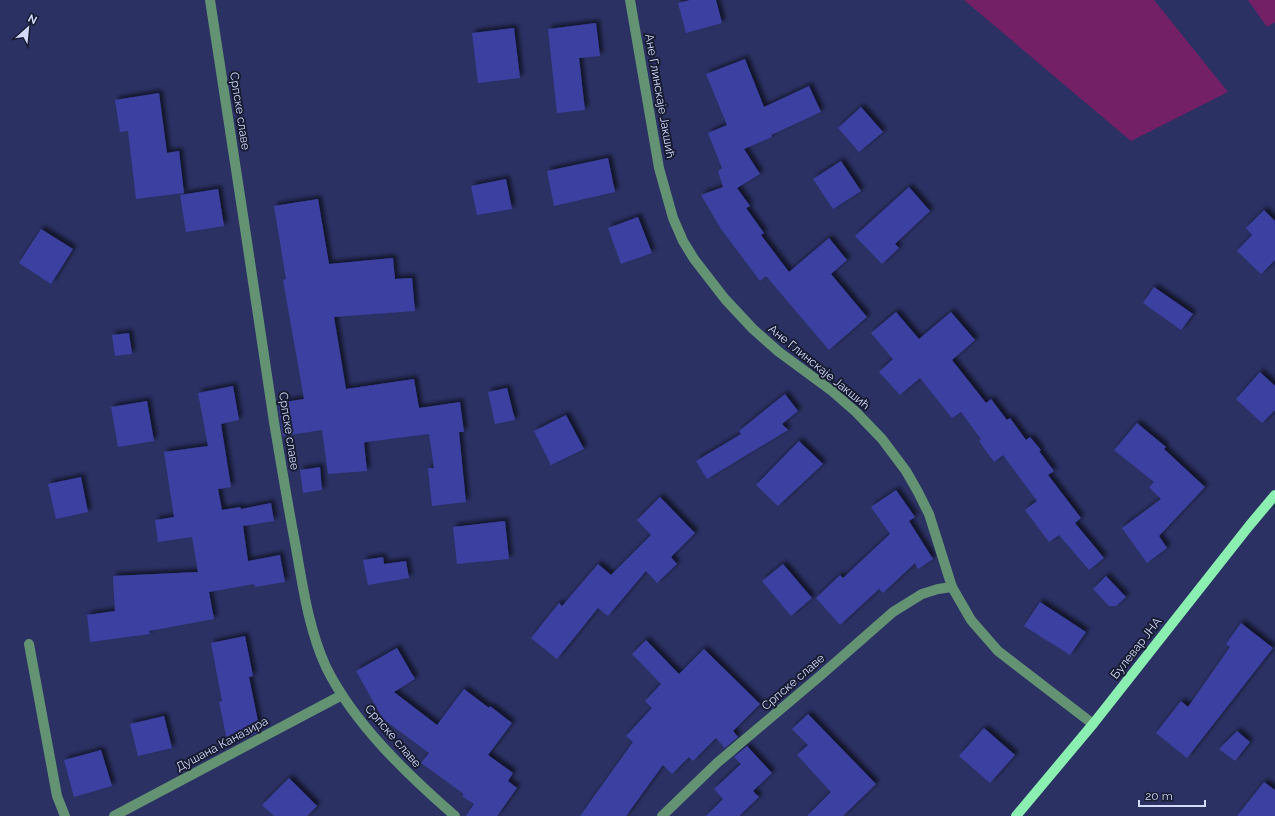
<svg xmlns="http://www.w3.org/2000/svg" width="1275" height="816" viewBox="0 0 1275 816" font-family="Raleway,sans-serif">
	<defs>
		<filter id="shadow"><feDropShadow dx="3.5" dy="-3.5" stdDeviation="2" flood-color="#0009"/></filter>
	</defs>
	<rect width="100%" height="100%" fill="#2b3163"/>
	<g fill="#742066">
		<path d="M 964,0 L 1154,0 L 1228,92 L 1131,141 Z"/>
		<path d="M 1248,0 L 1275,0 L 1275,22 L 1267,27 Z"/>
	</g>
	<g fill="#3b41a1" filter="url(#shadow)">
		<path d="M 690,0 L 716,0 L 722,23 L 686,33 L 678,3 Z"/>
		<path d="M 596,23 L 600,56 L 579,58 L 585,110 L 557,113 L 548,29 Z"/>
		<path d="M 514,28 L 520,78 L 478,83 L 472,33 Z"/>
		<path d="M 745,59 L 764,107 L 809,86 L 821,112 L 771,135 L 772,137 L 744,149 L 760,174 L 737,188 L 750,206 L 746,208 L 764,233 L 761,235 L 789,272 L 829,238 L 847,260 L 831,274 L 867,317 L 829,350 L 766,276 L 760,281 L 721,229 L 701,195 L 723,187 L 718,171 L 722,168 L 708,133 L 727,125 L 706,74 Z"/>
		<path d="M 159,93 L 167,153 L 179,151 L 184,193 L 136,199 L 128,131 L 120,132 L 115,100 Z"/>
		<path d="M 861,107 L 883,132 L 859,152 L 838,128 Z"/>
		<path d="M 608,158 L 615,192 L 554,206 L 547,171 Z"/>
		<path d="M 841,161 L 861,191 L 833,209 L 813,179 Z"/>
		<path d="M 506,179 L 512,209 L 477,215 L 471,186 Z"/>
		<path d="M 909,187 L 930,211 L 895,244 L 899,248 L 882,264 L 855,236 Z"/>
		<path d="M 218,189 L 224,226 L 186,232 L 180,195 Z"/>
		<path d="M 318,199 L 329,264 L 393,258 L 395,279 L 412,278 L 415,311 L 334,317 L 346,389 L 414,379 L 419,408 L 460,402 L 464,432 L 459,432 L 466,502 L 432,506 L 428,468 L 434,468 L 429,434 L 366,442 L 364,443 L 367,471 L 328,474 L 322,430 L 283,436 L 278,403 L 304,399 L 283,280 L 286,279 L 274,206 Z"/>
		<path d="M 1264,210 L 1275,221 L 1275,260 L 1261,274 L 1237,251 L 1252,235 L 1246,228 Z"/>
		<path d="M 638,217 L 652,253 L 621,264 L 608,228 Z"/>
		<path d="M 41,229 L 73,249 L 51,284 L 19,263 Z"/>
		<path d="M 1154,287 L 1193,314 L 1181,330 L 1143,303 Z"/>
		<path d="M 896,312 L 919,339 L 951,312 L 975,340 L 952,360 L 986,403 L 991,399 L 1007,420 L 1010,418 L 1026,440 L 1030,437 L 1041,450 L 1039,451 L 1054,471 L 1048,475 L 1081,518 L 1075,523 L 1104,558 L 1089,570 L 1059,535 L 1049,542 L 1025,510 L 1037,501 L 1003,455 L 994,462 L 979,441 L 981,439 L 961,412 L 952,418 L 920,378 L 900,395 L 879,372 L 893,359 L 871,333 Z"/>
		<path d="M 129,333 L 132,354 L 115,356 L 112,335 Z"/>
		<path d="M 1260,372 L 1275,386 L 1275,410 L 1262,423 L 1236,399 Z"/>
		<path d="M 233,386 L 239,420 L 221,424 L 231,487 L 218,489 L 222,510 L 240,507 L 241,509 L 271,503 L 274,521 L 243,526 L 248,561 L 280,555 L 285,582 L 255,587 L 254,584 L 209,592 L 214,619 L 149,631 L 150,634 L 90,642 L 87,615 L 115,611 L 113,576 L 198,572 L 192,537 L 158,542 L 155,520 L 174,517 L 164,452 L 208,446 L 198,393 Z"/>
		<path d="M 507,388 L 515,420 L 495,424 L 488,392 Z"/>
		<path d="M 785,394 L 798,411 L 782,424 L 788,430 L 707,479 L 696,461 L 741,434 L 739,431 Z"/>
		<path d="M 147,401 L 154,441 L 118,447 L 111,407 Z"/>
		<path d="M 566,415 L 584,449 L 551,465 L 534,431 Z"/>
		<path d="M 1137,423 L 1166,447 L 1164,449 L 1205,487 L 1159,536 L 1167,548 L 1147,563 L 1122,528 L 1161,499 L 1149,487 L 1154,482 L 1114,450 Z"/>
		<path d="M 799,441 L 823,464 L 778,506 L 756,485 Z"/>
		<path d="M 320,467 L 322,490 L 303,493 L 300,470 Z"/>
		<path d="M 81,477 L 88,512 L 56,519 L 48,484 Z"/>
		<path d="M 896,490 L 915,517 L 909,521 L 933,559 L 918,569 L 915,563 L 883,593 L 879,589 L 840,625 L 816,598 L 840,575 L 843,578 L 890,534 L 871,507 Z"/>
		<path d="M 660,497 L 695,533 L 671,557 L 677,564 L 657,583 L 646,571 L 608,616 L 598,608 L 557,659 L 531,638 L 559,603 L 562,606 L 598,564 L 611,575 L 651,535 L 637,520 Z"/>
		<path d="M 505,521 L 509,559 L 457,564 L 453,527 Z"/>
		<path d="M 383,557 L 384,564 L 406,561 L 409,578 L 368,585 L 363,560 Z"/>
		<path d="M 783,564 L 812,598 L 791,616 L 762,581 Z"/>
		<path d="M 1106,576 L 1126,597 L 1116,606 L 1109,606 L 1093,589 Z"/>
		<path d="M 1040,602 L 1086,632 L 1070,655 L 1024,626 Z"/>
		<path d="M 1241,623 L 1273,648 L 1187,758 L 1156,733 L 1181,701 L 1188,707 L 1230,647 L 1226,644 Z"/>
		<path d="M 245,636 L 253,676 L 249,677 L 260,731 L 253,735 L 227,740 L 219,702 L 222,701 L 211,643 Z"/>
		<path d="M 646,640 L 679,674 L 704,649 L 760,704 L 733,731 L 738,737 L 725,748 L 716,738 L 693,761 L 689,757 L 672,774 L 663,765 L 626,816 L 580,816 L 633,742 L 626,736 L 652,708 L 645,701 L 661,684 L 632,654 Z"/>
		<path d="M 397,648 L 415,679 L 394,692 L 437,725 L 464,689 L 489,708 L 490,706 L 512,723 L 488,755 L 513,773 L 508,781 L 517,788 L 497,816 L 466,816 L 474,804 L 462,796 L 464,794 L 421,763 L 429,753 L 383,719 L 356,671 Z"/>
		<path d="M 808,714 L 876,784 L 843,816 L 807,816 L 831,792 L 797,755 L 808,745 L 792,729 Z"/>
		<path d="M 164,716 L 172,748 L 138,756 L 130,724 Z"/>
		<path d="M 984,728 L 1015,755 L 990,783 L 959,756 Z"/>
		<path d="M 1237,731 L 1250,742 L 1235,761 L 1219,749 Z"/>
		<path d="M 747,746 L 772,773 L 753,791 L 759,797 L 739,816 L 706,816 L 723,799 L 714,789 L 741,764 L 734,757 Z"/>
		<path d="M 101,750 L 112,786 L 74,797 L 64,760 Z"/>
		<path d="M 289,778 L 317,806 L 307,816 L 274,816 L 262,805 Z"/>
		<path d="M 1264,782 L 1275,790 L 1275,816 L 1237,816 Z"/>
	</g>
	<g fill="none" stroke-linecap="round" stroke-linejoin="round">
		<g stroke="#649374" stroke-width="10">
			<path d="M 210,0 C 232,141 253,281 274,422 C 281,464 288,506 296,548 C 303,588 309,630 326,667 C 354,724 408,775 455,816"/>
			<path d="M 630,0 L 659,168 L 673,218 L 683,241 L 694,259 L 725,299 L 753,329 L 779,352 L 832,391 L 856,412 L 882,439 L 906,471 L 918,492 L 929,514 L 952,587 L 971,620 L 998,651 L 1093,724"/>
			<path d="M 29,644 L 57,796 L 65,816"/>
			<path d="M 114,816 L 342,695"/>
			<path d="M 662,816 L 717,763 L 820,676 L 893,612 L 922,594 L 938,589 L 952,587"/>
		</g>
		<path stroke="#8aefb0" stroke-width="10" d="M 1016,816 L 1093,724 L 1249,526 L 1275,495"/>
	</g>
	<g text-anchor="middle" stroke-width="4" stroke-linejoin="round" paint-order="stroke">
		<g font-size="12" fill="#d2d9f9" stroke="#181c32">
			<text transform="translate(660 96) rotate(80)" y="4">Ане Глинскаје Јакшић</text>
			<text transform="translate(240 111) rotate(81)" y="4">Српске славе</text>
			<text transform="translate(819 367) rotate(39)" y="4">Ане Глинскаје Јакшић</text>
			<text transform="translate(289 431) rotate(81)" y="4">Српске славе</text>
			<text transform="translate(1136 648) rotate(-52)" y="4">Булевар ЈНА</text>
			<text transform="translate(793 682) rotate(-41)" y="4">Српске славе</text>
			<text transform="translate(393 736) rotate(49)" y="4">Српске славе</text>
			<text transform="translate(222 744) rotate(-28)" y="4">Душана Каназира</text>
		</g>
	</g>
	<g transform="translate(28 28) rotate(27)" stroke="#181c32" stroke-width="3" paint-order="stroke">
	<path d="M0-3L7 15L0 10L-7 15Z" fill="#d2d9f9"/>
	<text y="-6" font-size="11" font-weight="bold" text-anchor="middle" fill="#d2d9f9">N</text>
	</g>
	<path d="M1139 800v6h66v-6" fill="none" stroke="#d2d9f9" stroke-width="2"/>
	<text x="1145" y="800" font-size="12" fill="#d2d9f9" stroke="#181c32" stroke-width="3" paint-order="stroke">20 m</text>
</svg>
